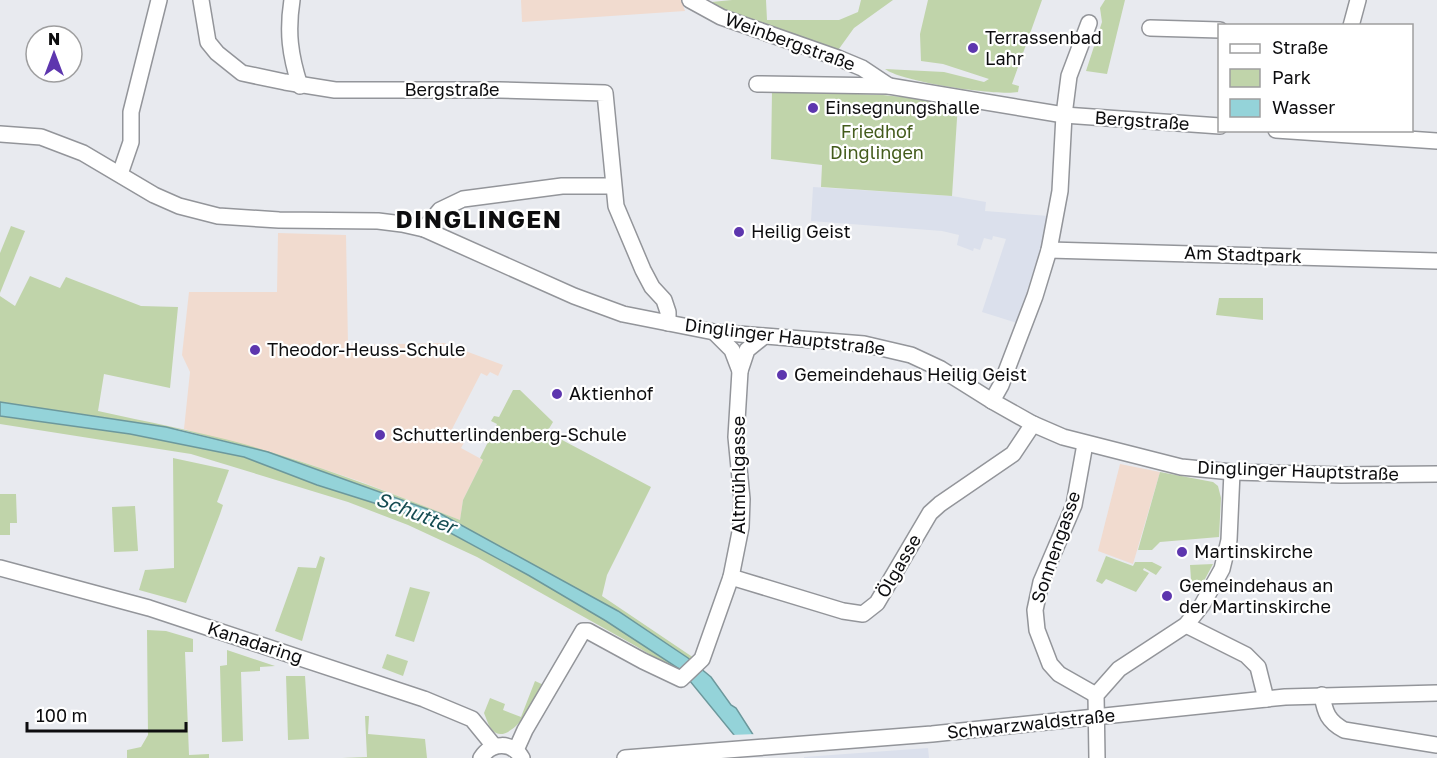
<svg xmlns="http://www.w3.org/2000/svg" width="1437" height="758" viewBox="0 0 1437 758" font-family="'Golos Text',sans-serif">
	<rect width="100%" height="100%" fill="#e8eaef"/>
	<g fill="#dbe0ec">
		<path d="M 813,187 L 952,196 L 986,202 L 985,211 L 1049,216 L 1043,241 L 1017,323 L 982,312 L 1006,239 L 993,236 L 992,240 L 984,238 L 980,250 L 974,248 L 973,251 L 957,245 L 959,235 L 942,231 L 811,221 Z"/>
		<path d="M 928,748 L 929,758 L 804,758 L 804,757 Z"/>
	</g>
	<g fill="#f1dbcf">
		<path d="M 521,0 L 681,0 L 685,11 L 522,22 Z"/>
		<path d="M 278,233 L 346,235 L 348,345 L 444,343 L 503,365 L 498,376 L 490,372 L 487,376 L 481,373 L 451,431 L 466,439 L 461,448 L 483,460 L 463,500 L 460,520 L 362,482 L 294,459 L 184,429 L 190,372 L 182,355 L 189,292 L 277,292 Z"/>
		<path d="M 1120,464 L 1160,472 L 1133,564 L 1098,551 Z"/>
	</g>
	<g fill="#c0d4aa">
		<path d="M 732,0 L 766,0 L 767,20 L 839,20 L 858,12 L 861,0 L 893,0 L 854,28 L 836,53 L 701,3 Z"/>
		<path d="M 928,0 L 1042,0 L 1012,84 L 1019,86 L 1018,92 C 996,96 902,82 885,69 L 944,72 L 984,82 L 989,79 L 943,64 L 921,61 L 920,34 Z"/>
		<path d="M 1105,0 L 1125,0 L 1107,74 L 1086,71 L 1102,22 L 1100,8 Z"/>
		<path d="M 772,91 L 883,95 L 958,103 L 952,196 L 821,187 L 822,165 L 771,159 Z"/>
		<path d="M 11,226 L 25,231 L 0,293 L 0,253 Z"/>
		<path d="M 30,276 L 60,288 L 66,277 L 141,306 L 178,307 L 170,388 L 104,374 L 98,411 C 147,422 196,431 244,444 C 318,465 389,492 460,520 L 463,500 L 483,460 L 480,458 L 497,424 L 491,421 L 494,416 L 499,417 L 513,390 L 520,390 L 553,422 L 547,432 L 651,487 L 607,575 L 602,596 L 694,658 L 691,660 L 441,514 L 268,452 L 178,429 L 0,402 L 0,296 L 15,306 Z"/>
		<path d="M 1219,298 L 1263,298 L 1263,320 L 1216,315 Z"/>
		<path d="M 0,416 L 130,434 L 244,457 L 317,485 L 393,509 L 431,523 L 528,575 L 606,621 L 682,671 L 648,659 L 649,654 L 634,645 L 477,557 L 408,525 L 348,502 L 191,454 L 0,424 Z"/>
		<path d="M 173,458 L 229,470 L 217,502 L 223,505 L 220,514 L 186,603 L 139,590 L 145,570 L 174,568 Z"/>
		<path d="M 1160,472 L 1213,482 L 1218,486 L 1221,498 L 1219,537 L 1160,542 L 1152,550 L 1138,550 Z"/>
		<path d="M 0,494 L 16,494 L 17,523 L 10,523 L 10,535 L 0,535 Z"/>
		<path d="M 135,506 L 138,551 L 114,552 L 112,507 Z"/>
		<path d="M 320,556 L 325,558 L 302,641 L 275,631 L 298,567 L 316,568 Z"/>
		<path d="M 1106,556 L 1133,566 L 1135,562 L 1152,562 L 1162,567 L 1156,575 L 1144,568 L 1143,570 L 1149,573 L 1136,592 L 1106,579 L 1102,584 L 1096,581 Z"/>
		<path d="M 1213,564 L 1197,594 L 1186,588 L 1191,579 L 1190,565 Z"/>
		<path d="M 410,587 L 430,592 L 414,642 L 395,636 Z"/>
		<path d="M 147,630 L 166,631 L 193,639 L 193,652 L 185,652 L 189,755 L 209,754 L 209,758 L 127,758 L 127,750 L 141,747 L 148,735 Z"/>
		<path d="M 227,650 L 275,666 L 260,667 L 260,671 L 241,672 L 243,741 L 222,742 L 220,666 L 227,665 Z"/>
		<path d="M 387,654 L 408,661 L 403,676 L 382,668 Z"/>
		<path d="M 286,676 L 305,676 L 309,739 L 288,740 Z"/>
		<path d="M 535,681 L 546,686 C 538,698 513,741 496,733 C 489,729 487,720 484,713 L 490,698 L 505,704 L 503,710 L 521,717 Z"/>
		<path d="M 365,716 L 369,716 L 368,734 L 425,739 L 427,758 L 342,758 L 367,757 Z"/>
	</g>
	<path fill="#94d3d9" stroke="#6c989c" stroke-width="1.5" d="M 0,402 L 166,427 L 268,452 L 441,514 L 618,611 L 688,658 L 711,677 L 731,705 L 736,708 L 768,758 L 734,735 L 681,670 L 606,621 L 528,575 L 432,523 L 393,509 L 317,485 L 244,457 L 130,434 L 0,416 Z"/>
	<path fill="#e8eaef" d="M 757,734 L 771,756 L 771,758 L 745,758 L 730,735 Z"/>
	<g fill="none" stroke-linecap="round" stroke-linejoin="round">
		<defs>
			<g id="minor">
				<path d="M 201,0 L 208,42 L 217,53 L 242,73 L 285,82 L 335,90 L 499,90 L 605,93 L 616,206 L 643,270 L 652,287 L 664,300 L 668,312 L 668,323"/>
				<path d="M 292,0 C 287,32 290,55 300,86"/>
				<path d="M 690,0 L 721,17 L 838,58 L 862,68 L 889,86"/>
				<path d="M 1351,26 L 1358,0"/>
				<path d="M 1150,28 L 1220,30"/>
				<path d="M 757,84 L 889,86 L 1064,115 L 1220,126"/>
				<path d="M 1276,130 L 1437,141"/>
				<path d="M 0,134 L 41,137 L 83,153 L 154,195 L 179,206 L 218,216 L 279,220 L 378,221 L 402,224 L 424,229 L 574,296 L 623,314 L 714,332 L 864,344 L 911,355 L 941,369 L 992,401 L 1033,424 L 1063,437 L 1181,467 L 1232,472 L 1341,475 L 1437,474"/>
				<path d="M 120,174 L 131,142 L 131,112 L 159,0"/>
				<path d="M 424,229 L 440,210 L 463,199 L 562,186 L 613,186"/>
				<path d="M 1049,250 L 1437,261"/>
				<path d="M 740,371 L 747,350 L 763,337"/>
				<path d="M 992,401 L 1001,385 L 1035,296 L 1049,250 L 1060,191 L 1064,115 L 1069,76 L 1089,23"/>
				<path d="M 1085,444 L 1074,505 L 1041,582 L 1035,610 L 1037,630 L 1050,664 L 1059,674 L 1096,695"/>
				<path d="M 0,568 L 149,608 L 424,699 L 472,719 L 494,746"/>
				<path d="M 731,577 L 843,611 L 863,614 L 877,603 L 930,513 L 940,504 L 1013,454 L 1033,424"/>
				<path d="M 1186,625 L 1246,655 L 1258,667 L 1266,699"/>
				<path d="M 1322,695 C 1325,713 1328,721 1344,730 L 1437,745"/>
				<path d="M 516,750 L 525,730 L 583,631 L 588,631 L 643,661 L 681,679 L 702,659 L 731,577 L 741,527 L 742,499 L 736,437 L 740,371 L 732,350 L 714,332"/>
				<path d="M 481,758 C 491,742 512,741 522,758"/>
				<path d="M 625,758 L 932,734 L 1285,697 L 1437,693"/>
				<path d="M 1097,758 L 1096,695 L 1119,669 L 1186,625 L 1202,605 L 1222,569 L 1229,540 L 1232,472"/>
			</g>
		</defs>
		<use href="#minor" stroke="#93959a" stroke-width="18"/>
		<use href="#minor" stroke="#fff" stroke-width="15"/>
	</g>
	<g fill="#5d36ae" stroke="#fff" stroke-width="2">
		<circle cx="973" cy="48" r="6"/>
		<circle cx="813" cy="108" r="6"/>
		<circle cx="739" cy="232" r="6"/>
		<circle cx="255" cy="350" r="6"/>
		<circle cx="782" cy="375" r="6"/>
		<circle cx="557" cy="394" r="6"/>
		<circle cx="380" cy="435" r="6"/>
		<circle cx="1182" cy="552" r="6"/>
		<circle cx="1167" cy="596" r="6"/>
	</g>
	<g text-anchor="middle" stroke-width="4.5" stroke-linejoin="round" paint-order="stroke">
		<g font-size="18" fill="#0d0d0f" stroke="#fff" text-anchor="start">
			<text x="985" y="44">Terrassenbad<tspan x="985" dy="21">Lahr</tspan></text>
			<text x="825" y="114">Einsegnungshalle</text>
			<text x="751" y="238">Heilig Geist</text>
			<text x="267" y="356">Theodor-Heuss-Schule</text>
			<text x="794" y="381">Gemeindehaus Heilig Geist</text>
			<text x="569" y="400">Aktienhof</text>
			<text x="392" y="441">Schutterlindenberg-Schule</text>
			<text x="1194" y="558">Martinskirche</text>
			<text x="1179" y="592">Gemeindehaus an<tspan x="1179" dy="21">der Martinskirche</tspan></text>
		</g>
		<g font-size="18" fill="#0d0d0f" stroke="#fff">
			<text transform="translate(790 42) rotate(20)" y="6">Weinbergstraße</text>
			<text x="452" y="96">Bergstraße</text>
			<text transform="translate(1142 121) rotate(4)" y="6">Bergstraße</text>
			<text transform="translate(1243 255) rotate(2)" y="6">Am Stadtpark</text>
			<text transform="translate(785 337) rotate(7)" y="6">Dinglinger Hauptstraße</text>
			<text transform="translate(1298 471) rotate(2)" y="6">Dinglinger Hauptstraße</text>
			<text transform="translate(739 475) rotate(-90)" y="6">Altmühlgasse</text>
			<text transform="translate(1056 547) rotate(-71)" y="6">Sonnengasse</text>
			<text transform="translate(899 566) rotate(-60)" y="6">Ölgasse</text>
			<text transform="translate(255 643) rotate(18)" y="6">Kanadaring</text>
			<text transform="translate(1031 724) rotate(-6)" y="6">Schwarzwaldstraße</text>
		</g>
		<g font-size="18" fill="#435b1b" stroke="#fff">
			<text x="877" y="138">Friedhof<tspan x="877" dy="21">Dinglingen</tspan></text>
		</g>
		<g font-size="20" font-style="italic" fill="#154c52" stroke="#fff">
			<text transform="translate(416 513) rotate(21)" y="7">Schutter</text>
		</g>
		<g font-size="24" font-weight="bold" letter-spacing="1.5" fill="#0d0d0f" stroke="#fff">
			<text x="479" y="228">DINGLINGEN</text>
		</g>
	</g>
	<rect x="1218" y="24" width="195" height="108" fill="#ffffff" stroke="#9e9e9f" stroke-width="1.5"/>
	<rect x="1230" y="44" width="30" height="9" fill="#ffffff" stroke="#9e9e9f" stroke-width="1.5"/>
	<text x="1272" y="54" font-size="18" fill="#0d0d0f">Straße</text>
	<rect x="1230" y="69" width="30" height="18" fill="#c0d4aa" stroke="#9e9e9f" stroke-width="1.5"/>
	<text x="1272" y="84" font-size="18" fill="#0d0d0f">Park</text>
	<rect x="1230" y="99" width="30" height="18" fill="#94d3d9" stroke="#9e9e9f" stroke-width="1.5"/>
	<text x="1272" y="114" font-size="18" fill="#0d0d0f">Wasser</text>
	<g transform="translate(54 54)"><circle r="28" fill="#ffffff" stroke="#9e9e9f" stroke-width="1.5"/>
	<path d="M0-4.5L10 22L0 15L-10 22Z" fill="#5d36ae"/>
	<text y="-9" font-size="16" font-weight="bold" text-anchor="middle" fill="#0d0d0f">N</text>
	</g>
	<path d="M27 722v9h159v-9" fill="none" stroke="#0d0d0f" stroke-width="3"/>
	<text x="36" y="722" font-size="18" fill="#0d0d0f" stroke="#ffffff" stroke-width="4.5" paint-order="stroke">100 m</text>
</svg>
